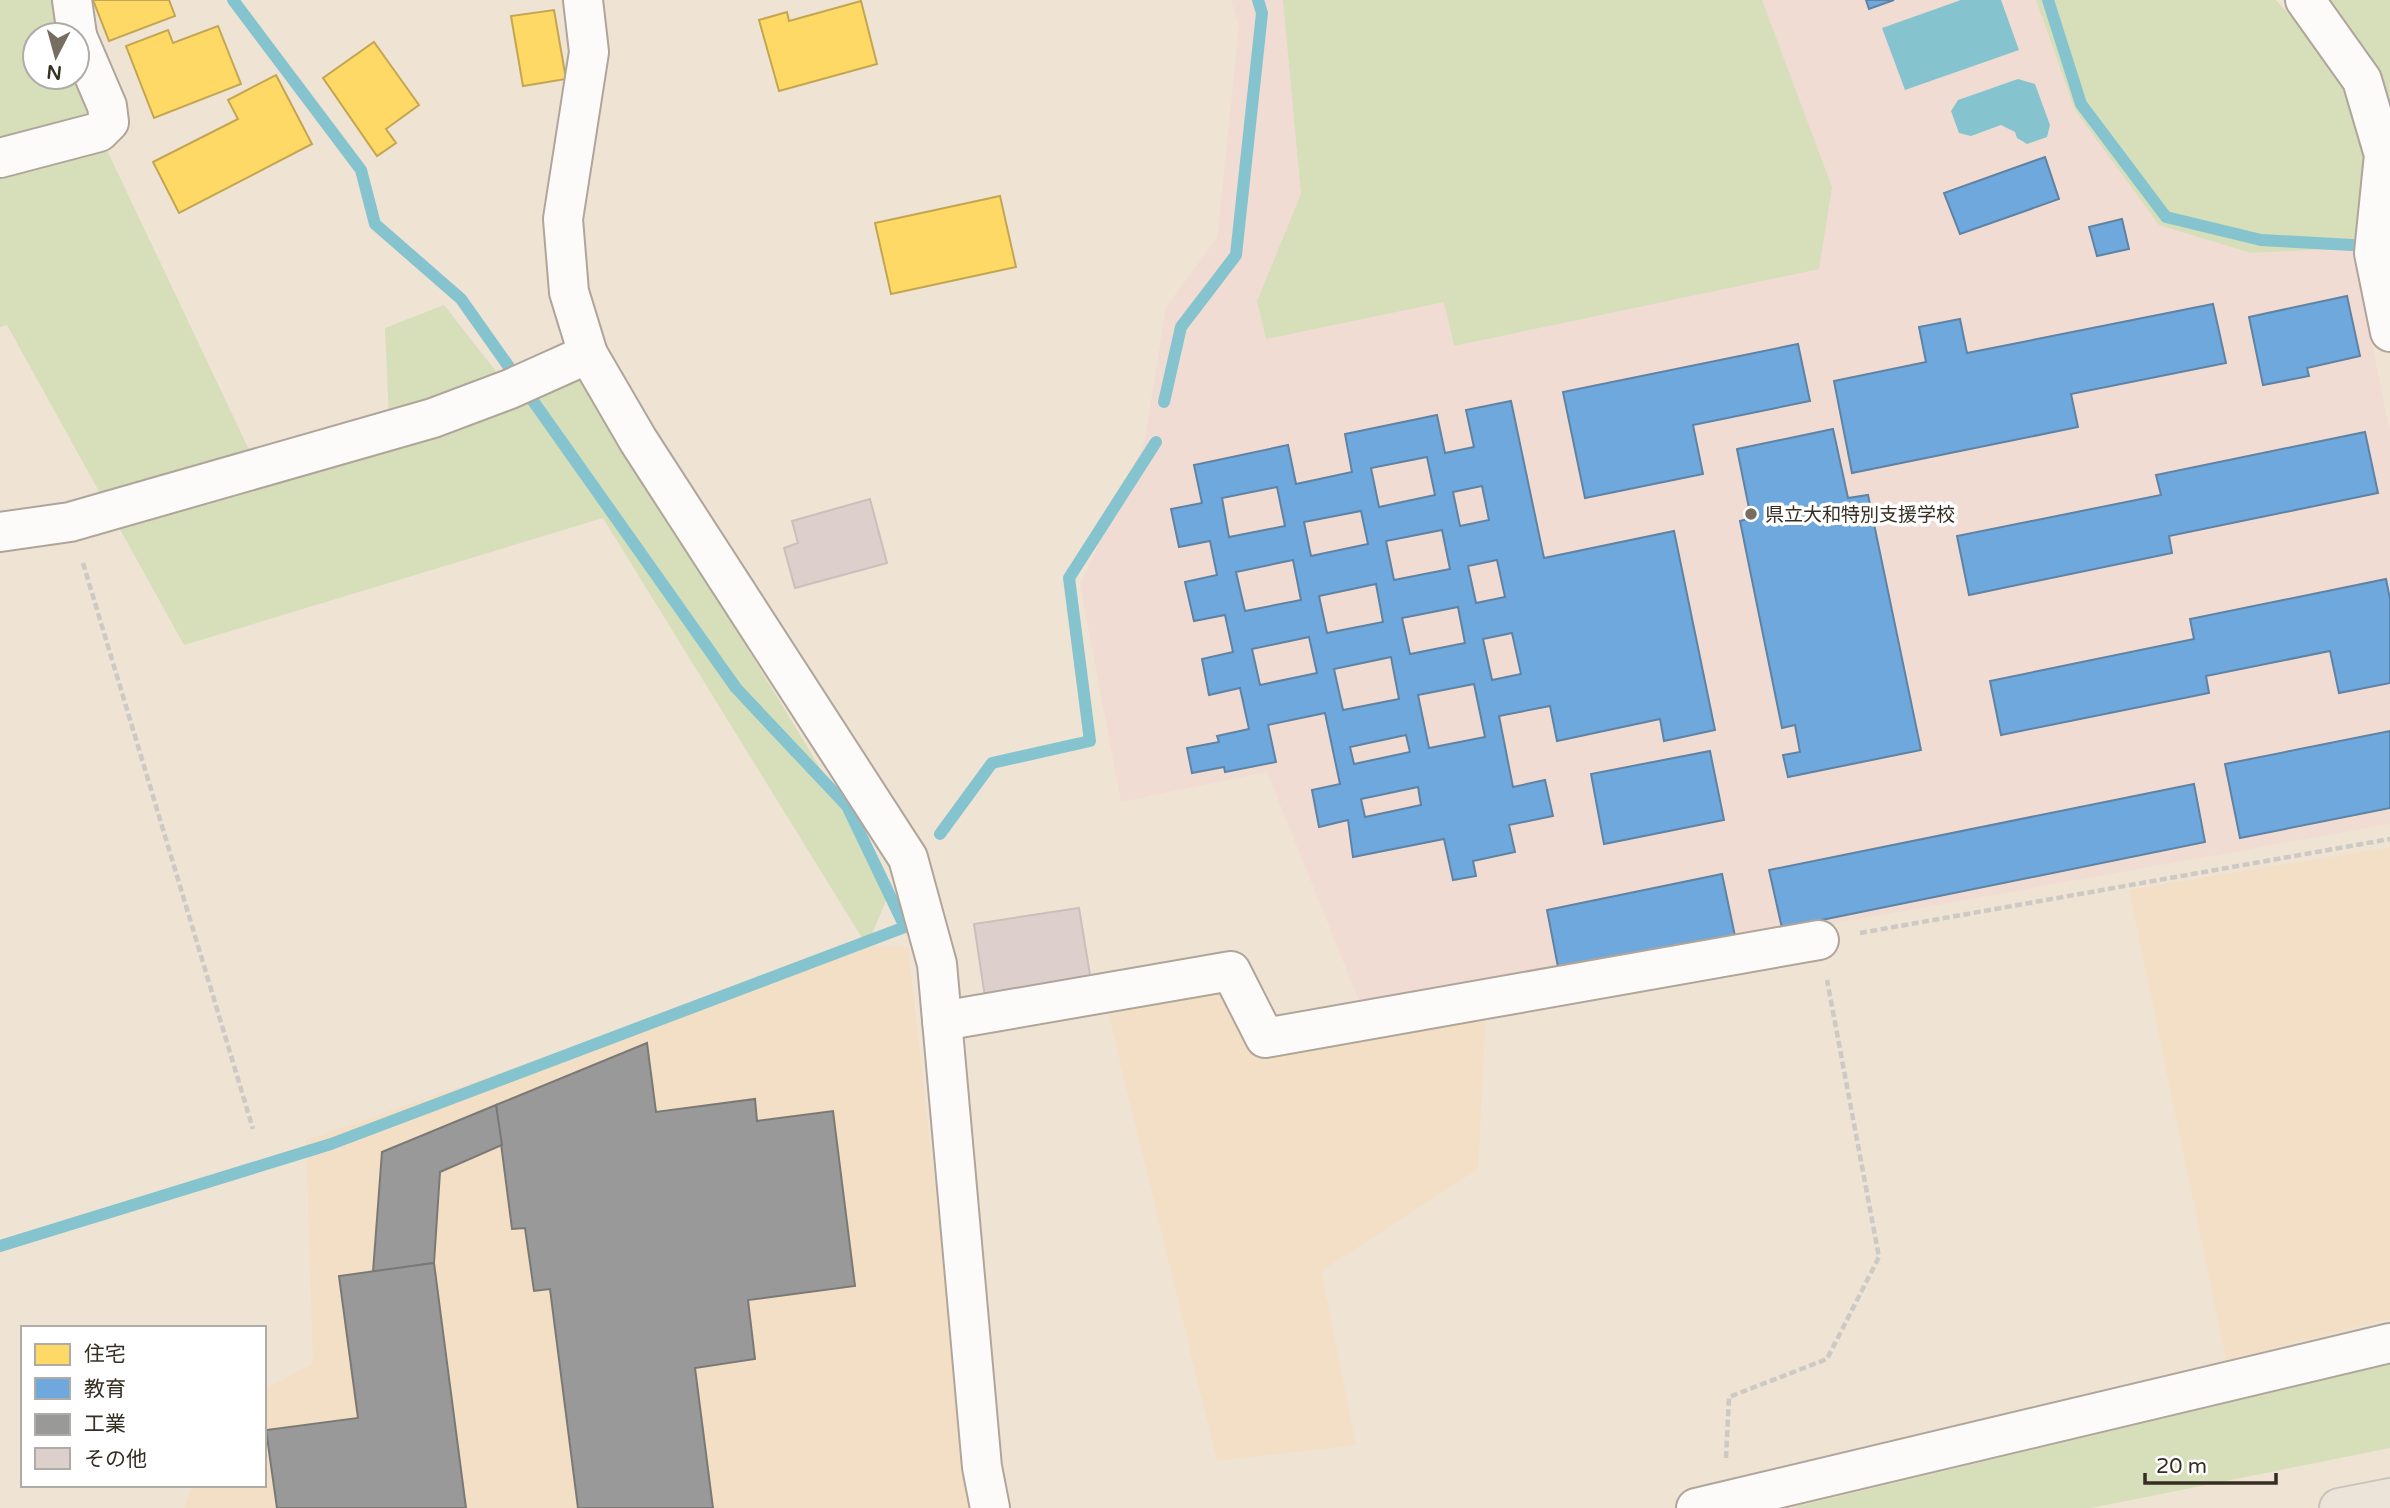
<svg xmlns="http://www.w3.org/2000/svg" width="2390" height="1508" viewBox="0 0 2390 1508" font-family="'Varela Round','Noto Sans JP',sans-serif">
	<rect width="100%" height="100%" fill="#efe3d4"/>
	<g fill="#f3dfc5">
		<path d="M 2390,847 L 2390,1319 L 2226,1360 L 2129,890 Z"/>
		<path d="M 867,946 L 908,947 L 966,1465 L 974,1508 L 184,1508 L 193,1485 L 264,1485 L 264,1390 L 313,1363 L 306,1140 Z"/>
		<path d="M 1224,990 L 1260,1055 L 1486,1014 L 1478,1169 L 1321,1271 L 1356,1445 L 1217,1461 L 1108,1012 Z"/>
	</g>
	<path fill="#f1dcd4" d="M 1231,0 L 2036,0 L 2075,110 L 2251,253 L 2353,248 L 2390,433 L 2390,824 L 1362,1008 L 1267,772 L 1121,802 L 1080,585 L 1144,444 L 1166,307 L 1217,238 L 1239,26 Z"/>
	<g fill="#d6deba">
		<path d="M 0,0 L 59,0 L 68,35 L 35,35 L 35,77 L 77,77 L 77,72 L 86,106 L 261,475 L 390,442 L 385,328 L 444,305 L 516,397 L 583,378 L 892,886 L 867,946 L 603,518 L 184,645 L 7,325 L 0,327 Z"/>
		<path d="M 1283,0 L 1762,0 L 1832,187 L 1819,269 L 1454,346 L 1444,302 L 1266,339 L 1257,301 L 1301,194 Z"/>
		<path d="M 2036,0 L 2276,0 L 2349,80 L 2375,160 L 2353,248 L 2251,253 L 2159,225 L 2075,110 Z"/>
		<path d="M 2327,0 L 2390,0 L 2390,131 Z"/>
		<path d="M 2390,1364 L 2390,1448 L 2091,1508 L 1790,1508 Z"/>
	</g>
	<g fill="#85c4ce">
		<path d="M 1961,0 L 2001,0 L 2019,50 L 1905,90 L 1882,28 Z"/>
		<path d="M 2018,79 L 2035,84 L 2050,125 L 2047,137 L 2027,144 L 2017,138 L 2015,132 L 2001,125 L 1971,136 L 1959,133 L 1951,111 L 1958,100 Z"/>
	</g>
	<g fill="#ffd966" stroke="#c3a652" stroke-width="2">
		<path d="M 93,0 L 169,0 L 175,16 L 109,41 Z"/>
		<path d="M 861,1 L 877,64 L 779,91 L 759,20 L 787,12 L 789,21 Z"/>
		<path d="M 554,10 L 566,79 L 523,86 L 511,16 Z"/>
		<path d="M 218,26 L 241,84 L 154,118 L 126,46 L 168,30 L 173,43 Z"/>
		<path d="M 374,42 L 419,105 L 386,129 L 396,143 L 377,156 L 323,78 Z"/>
		<path d="M 276,75 L 312,144 L 179,213 L 153,162 L 238,119 L 228,100 Z"/>
		<path d="M 1000,196 L 1016,267 L 891,294 L 875,223 Z"/>
	</g>
	<g fill="#6fa8dc" stroke="#5e83a4" stroke-width="2" fill-rule="evenodd">
		<path d="M 1866,0 L 1894,0 L 1869,9 Z"/>
		<path d="M 2045,157 L 2059,199 L 1960,234 L 1944,193 Z"/>
		<path d="M 2122,219 L 2129,249 L 2097,256 L 2089,227 Z"/>
		<path d="M 2347,296 L 2360,356 L 2307,368 L 2309,376 L 2263,385 L 2249,317 Z"/>
		<path d="M 2213,304 L 2226,363 L 2071,394 L 2078,427 L 1852,473 L 1834,381 L 1926,362 L 1919,327 L 1960,319 L 1967,353 Z"/>
		<path d="M 1798,344 L 1810,401 L 1693,425 L 1703,474 L 1585,498 L 1563,392 Z"/>
		<path d="M 1511,401 L 1544,558 L 1674,531 L 1715,730 L 1664,741 L 1660,719 L 1557,741 L 1550,706 L 1499,716 L 1513,787 L 1545,780 L 1553,816 L 1509,825 L 1515,852 L 1473,861 L 1476,876 L 1453,880 L 1444,839 L 1353,857 L 1348,820 L 1319,827 L 1312,790 L 1340,784 L 1325,713 L 1268,725 L 1276,762 L 1225,772 L 1224,767 L 1192,773 L 1187,748 L 1219,742 L 1217,736 L 1249,729 L 1240,688 L 1209,695 L 1202,659 L 1233,652 L 1225,615 L 1194,621 L 1185,582 L 1217,575 L 1210,541 L 1179,547 L 1171,509 L 1202,503 L 1194,465 L 1288,445 L 1296,484 L 1352,472 L 1345,434 L 1437,415 L 1445,453 L 1474,447 L 1466,410 ZM 1427,457 L 1435,495 L 1379,507 L 1371,468 ZM 1482,486 L 1489,520 L 1460,526 L 1453,492 ZM 1277,487 L 1285,526 L 1229,537 L 1222,498 ZM 1361,511 L 1368,544 L 1311,556 L 1304,522 ZM 1442,530 L 1450,569 L 1394,580 L 1386,541 ZM 1293,560 L 1301,600 L 1245,611 L 1236,572 ZM 1497,560 L 1505,597 L 1476,603 L 1468,566 ZM 1376,584 L 1383,622 L 1327,633 L 1319,596 ZM 1458,607 L 1465,643 L 1410,654 L 1402,618 ZM 1512,633 L 1521,674 L 1492,680 L 1483,639 ZM 1309,637 L 1317,673 L 1260,685 L 1252,649 ZM 1391,657 L 1399,699 L 1343,710 L 1334,669 ZM 1474,684 L 1485,737 L 1429,748 L 1418,695 ZM 1406,735 L 1410,752 L 1354,764 L 1350,747 ZM 1418,787 L 1421,805 L 1365,817 L 1361,799 Z"/>
		<path d="M 1833,429 L 1848,498 L 1868,495 L 1921,750 L 1788,777 L 1783,755 L 1800,752 L 1795,725 L 1782,728 L 1740,521 L 1751,518 L 1737,449 Z"/>
		<path d="M 2365,432 L 2378,493 L 2169,536 L 2172,553 L 1969,595 L 1957,536 L 2161,495 L 2156,475 Z"/>
		<path d="M 2386,579 L 2390,599 L 2390,683 L 2339,693 L 2330,651 L 2206,676 L 2209,693 L 2001,735 L 1990,681 L 2194,639 L 2190,619 Z"/>
		<path d="M 2390,731 L 2390,808 L 2240,838 L 2225,764 Z"/>
		<path d="M 1710,751 L 1724,820 L 1604,844 L 1591,774 Z"/>
		<path d="M 2194,784 L 2205,842 L 1782,928 L 1769,870 Z"/>
		<path d="M 1722,874 L 1735,936 L 1559,972 L 1547,910 Z"/>
	</g>
	<g fill="#999" stroke="#7b7976" stroke-width="2">
		<path d="M 647,1043 L 656,1112 L 755,1099 L 757,1121 L 833,1111 L 855,1286 L 748,1300 L 755,1359 L 695,1368 L 713,1508 L 578,1508 L 550,1289 L 534,1291 L 525,1228 L 512,1229 L 496,1105 Z"/>
		<path d="M 496,1105 L 502,1145 L 440,1172 L 434,1263 L 373,1272 L 382,1152 Z"/>
		<path d="M 434,1263 L 466,1508 L 277,1508 L 266,1430 L 358,1418 L 339,1276 Z"/>
	</g>
	<g fill="none" stroke-linecap="round" stroke-linejoin="round">
		<g stroke="#85c4ce" stroke-width="12">
			<path d="M 2048,0 L 2081,104 L 2166,217 L 2261,240 L 2352,245"/>
			<path d="M 1164,402 L 1181,327 L 1236,255 L 1262,13 L 1258,0"/>
			<path d="M 940,834 L 992,763 L 1090,741 L 1069,578 L 1156,442"/>
			<path d="M 0,1246 L 331,1144 L 905,927 L 847,806 L 736,688 L 461,299 L 375,224 L 361,170 L 233,0"/>
		</g>
	</g>
	<g fill="#dccfcc" stroke="#cbbfbb" stroke-width="2">
		<path d="M 870,499 L 887,563 L 795,588 L 784,548 L 798,543 L 792,521 Z"/>
		<path d="M 1079,908 L 1091,981 L 985,997 L 974,924 Z"/>
	</g>
	<g fill="none" stroke-linecap="round" stroke-linejoin="round">
		<defs>
			<g id="minor">
				<path d="M 72,0 L 77,35"/>
				<path d="M 583,0 L 589,52 L 563,219 L 569,292 L 588,354 L 638,440 L 908,858 L 937,964 L 982,1467 L 990,1508"/>
				<path d="M 2305,0 L 2362,80 L 2384,155 L 2374,253 L 2390,332"/>
				<path d="M 0,158 L 99,132 L 109,122 L 107,106 L 77,36"/>
				<path d="M 0,532 L 70,522 L 433,418 L 510,389 L 588,354"/>
				<path d="M 942,1021 L 1231,971 L 1265,1038 L 1819,940"/>
				<path d="M 1696,1508 L 2390,1343"/>
			</g>
			<path id="highway" d="M 2339,1508 L 2390,1498"/>
		</defs>
		<use href="#minor" stroke="#afa59a" stroke-width="42"/>
		<use href="#highway" stroke="#c9c3bc" stroke-width="42"/>
		<g stroke="#cdc9c4" stroke-width="4.5" stroke-dasharray="7 3.5" stroke-linecap="butt">
			<path d="M 83,563 L 253,1129"/>
			<path d="M 1860,933 L 2390,839"/>
			<path d="M 1726,1458 L 1729,1397 L 1827,1359 L 1879,1257 L 1827,980"/>
		</g>
		<use href="#minor" stroke="#fdfbf9" stroke-width="38"/>
		<use href="#highway" stroke="#ece4d9" stroke-width="38"/>
	</g>
	<circle fill="#776d61" stroke="#fff" stroke-width="2.5" cx="1751" cy="514" r="7"/>
	<g text-anchor="middle" stroke-width="7" stroke-linejoin="round" paint-order="stroke">
		<g font-size="19" fill="#362e23" stroke="#fff" text-anchor="start">
			<text x="1765" y="521">県立大和特別支援学校</text>
		</g>
	</g>
	<rect x="21" y="1326" width="245" height="161" fill="#ffffff" stroke="#afaba7" stroke-width="2"/>
	<rect x="35" y="1344" width="35" height="21" fill="#ffd966" stroke="#afaba7" stroke-width="2"/>
	<text x="84" y="1361" font-size="21" fill="#362e23">住宅</text>
	<rect x="35" y="1378" width="35" height="21" fill="#6fa8dc" stroke="#afaba7" stroke-width="2"/>
	<text x="84" y="1396" font-size="21" fill="#362e23">教育</text>
	<rect x="35" y="1414" width="35" height="21" fill="#999999" stroke="#afaba7" stroke-width="2"/>
	<text x="84" y="1431" font-size="21" fill="#362e23">工業</text>
	<rect x="35" y="1448" width="35" height="21" fill="#dccfcc" stroke="#afaba7" stroke-width="2"/>
	<text x="84" y="1466" font-size="21" fill="#362e23">その他</text>
	<g transform="translate(56 56) rotate(186)"><circle r="33" fill="#ffffff" stroke="#afaba7" stroke-width="2"/>
	<path d="M0-5L12 26L0 18L-12 26Z" fill="#776d61"/>
	<text y="-10" font-size="19" font-weight="bold" text-anchor="middle" fill="#362e23">N</text>
	</g>
	<path d="M2145 1473v10h131v-10" fill="none" stroke="#362e23" stroke-width="3.5"/>
	<text x="2156" y="1473" font-size="21" fill="#362e23" stroke="#ffffff" stroke-width="5" paint-order="stroke">20 m</text>
</svg>
